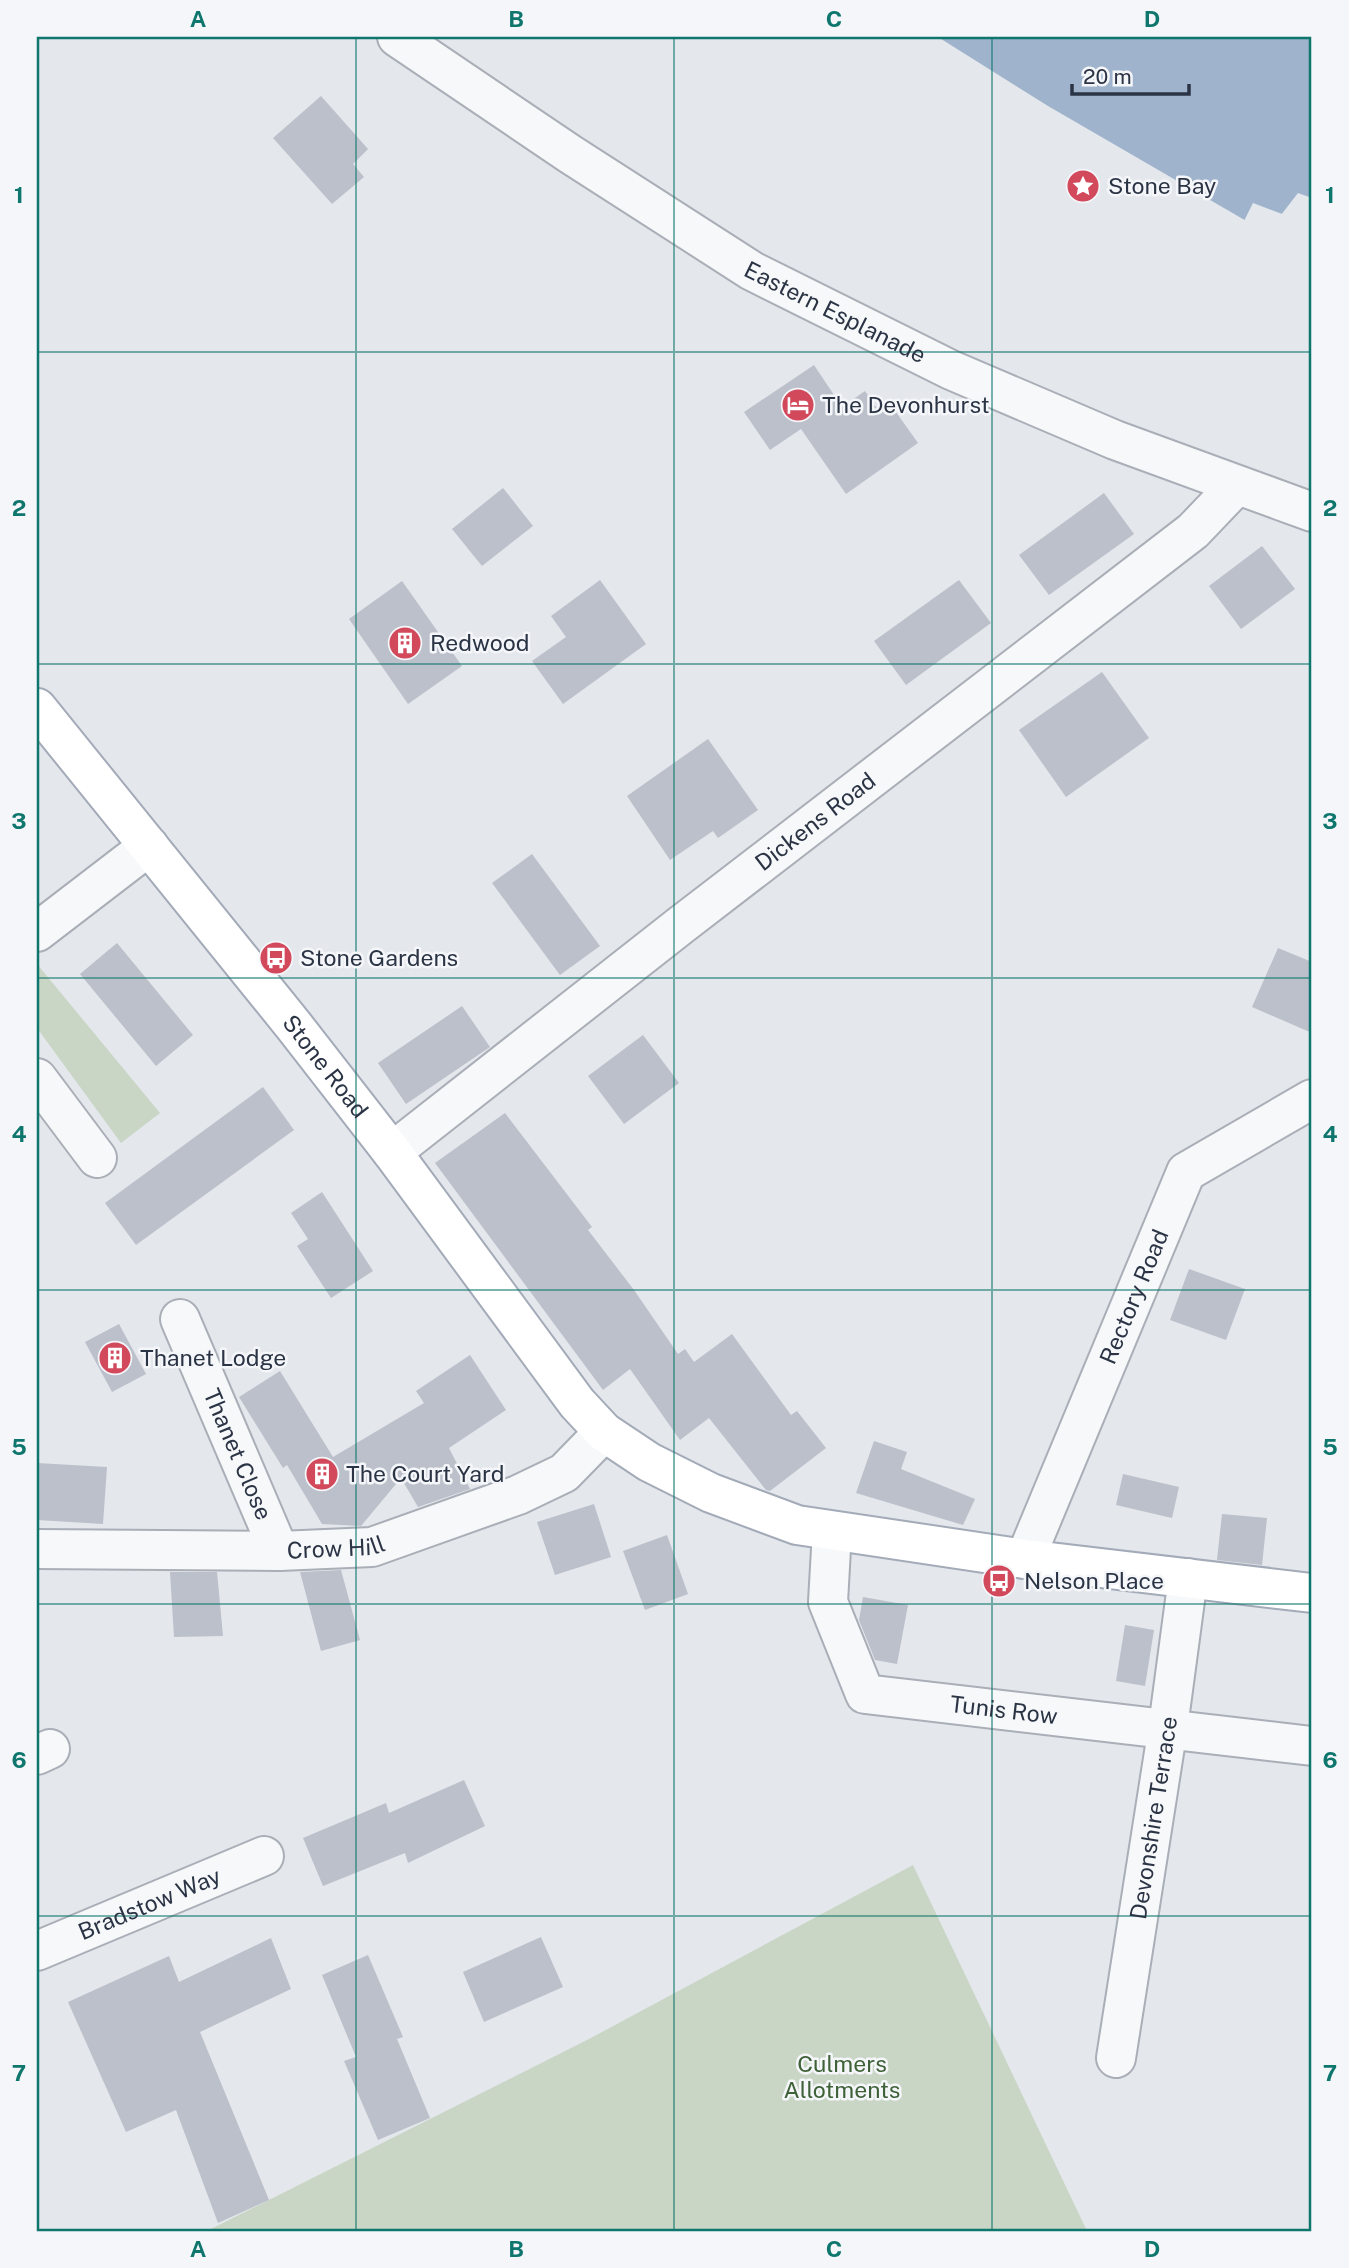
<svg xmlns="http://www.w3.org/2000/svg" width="1349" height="2268" viewBox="0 0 1349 2268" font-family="'Public Sans',sans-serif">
	<rect width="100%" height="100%" fill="#e4e7ec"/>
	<g fill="#c9d6c5">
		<path d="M 37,964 L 160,1113 L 121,1143 L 37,1028 Z"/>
		<path d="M 913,1865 L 1087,2231 L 207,2231 L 589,2039 Z"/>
	</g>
	<path fill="#9fb4cc" d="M 938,37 L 1312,37 L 1312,198 L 1298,193 L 1267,233 L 1048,106 Z"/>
	<path fill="#e4e7ec" d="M 1253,203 L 1285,215 L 1268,236 L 1243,223 Z"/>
	<g fill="#bbc0ca">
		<path d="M 321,96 L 368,149 L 353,164 L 364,177 L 332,204 L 273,138 Z"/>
		<path d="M 814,365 L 842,407 L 865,391 L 880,413 L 891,405 L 918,443 L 846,494 L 801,429 L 770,450 L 744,412 Z"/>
		<path d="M 503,488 L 533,526 L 482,566 L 452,529 Z"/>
		<path d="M 1104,493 L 1134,534 L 1049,595 L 1019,555 Z"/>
		<path d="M 1262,546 L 1295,589 L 1241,629 L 1209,586 Z"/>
		<path d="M 600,580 L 646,644 L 563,704 L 532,661 L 566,637 L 551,616 Z"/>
		<path d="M 959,580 L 991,623 L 906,685 L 874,641 Z"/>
		<path d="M 402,581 L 462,666 L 408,704 L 349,619 Z"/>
		<path d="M 1102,672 L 1149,738 L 1066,797 L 1019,730 Z"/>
		<path d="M 708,739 L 758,810 L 718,838 L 713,831 L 670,860 L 627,796 Z"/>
		<path d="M 532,854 L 600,946 L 560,975 L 492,883 Z"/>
		<path d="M 117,943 L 193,1035 L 156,1066 L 80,974 Z"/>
		<path d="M 1278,948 L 1312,962 L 1312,1033 L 1252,1007 Z"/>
		<path d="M 462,1006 L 490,1047 L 406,1104 L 378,1063 Z"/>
		<path d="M 643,1035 L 679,1083 L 624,1124 L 588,1076 Z"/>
		<path d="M 263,1087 L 294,1130 L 136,1245 L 105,1203 Z"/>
		<path d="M 505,1113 L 592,1227 L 588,1230 L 634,1290 L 678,1354 L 685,1349 L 694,1362 L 732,1334 L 791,1415 L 797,1411 L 826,1448 L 770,1491 L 766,1490 L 709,1418 L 680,1440 L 630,1369 L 603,1390 L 435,1163 Z"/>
		<path d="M 322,1192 L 373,1271 L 331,1298 L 297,1246 L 308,1239 L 291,1213 Z"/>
		<path d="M 1189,1269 L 1245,1289 L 1226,1340 L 1170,1320 Z"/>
		<path d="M 119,1324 L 146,1374 L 112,1392 L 85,1342 Z"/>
		<path d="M 470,1355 L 506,1410 L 449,1448 L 470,1489 L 418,1507 L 401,1478 L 361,1526 L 322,1524 L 287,1465 L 283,1468 L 239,1397 L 280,1371 L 333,1457 L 424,1403 L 416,1391 Z"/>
		<path d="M 874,1441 L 907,1452 L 901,1469 L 975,1499 L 963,1525 L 856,1493 Z"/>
		<path d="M 37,1463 L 107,1467 L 103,1524 L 37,1520 Z"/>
		<path d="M 1123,1474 L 1179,1487 L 1172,1518 L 1116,1505 Z"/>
		<path d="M 594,1504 L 611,1557 L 555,1575 L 537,1522 Z"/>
		<path d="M 1222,1514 L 1267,1518 L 1262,1565 L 1217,1560 Z"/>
		<path d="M 667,1535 L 688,1594 L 645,1610 L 623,1551 Z"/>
		<path d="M 341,1570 L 360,1640 L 321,1651 L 300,1572 Z"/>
		<path d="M 170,1572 L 217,1572 L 223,1636 L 174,1637 Z"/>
		<path d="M 863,1597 L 908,1605 L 897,1664 L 875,1660 L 859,1620 Z"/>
		<path d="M 1125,1625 L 1154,1630 L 1145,1686 L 1116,1681 Z"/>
		<path d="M 464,1780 L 485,1826 L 408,1863 L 405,1853 L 323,1886 L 303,1838 L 386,1803 L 389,1813 Z"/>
		<path d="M 541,1937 L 563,1987 L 484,2022 L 463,1972 Z"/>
		<path d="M 271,1938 L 291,1989 L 200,2032 L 269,2200 L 218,2223 L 176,2110 L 126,2132 L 68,2002 L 169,1956 L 179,1982 Z"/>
		<path d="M 368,1955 L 403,2037 L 397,2039 L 430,2118 L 378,2140 L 344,2061 L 356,2057 L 322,1975 Z"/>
	</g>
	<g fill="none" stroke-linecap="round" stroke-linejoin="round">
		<defs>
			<g id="minor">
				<path id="s1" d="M 397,37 L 570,154 L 752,271 L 951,370 L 1115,440 L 1312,512"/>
				<path d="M 37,932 L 149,846"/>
				<path d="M 37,1078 L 97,1158"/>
				<path id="s2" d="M 392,1152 L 681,925 L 1193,531 L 1236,486"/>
				<path id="s3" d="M 180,1319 L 279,1551"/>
				<path id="s4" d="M 832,1531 L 828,1602 L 865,1694 L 1312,1746"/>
				<path id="s5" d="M 37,1549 L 279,1551 L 372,1547 L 518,1495 L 564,1473 L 604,1432"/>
				<path id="s6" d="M 1025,1559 L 1186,1172 L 1312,1099"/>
				<path d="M 37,1755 L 50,1749"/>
				<path id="s7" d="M 37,1951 L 264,1856"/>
				<path id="s8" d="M 1116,2058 L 1168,1727 L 1188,1578"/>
			</g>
			<g id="major">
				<path id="s9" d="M 37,708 L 294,1026 L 392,1152 L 577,1403 L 604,1432 L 649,1462 L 711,1493 L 797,1525 L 1025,1559 L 1312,1593"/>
			</g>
		</defs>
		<use href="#minor" stroke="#a9aeb7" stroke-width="42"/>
		<use href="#major" stroke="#a3abb8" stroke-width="42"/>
		<use href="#minor" stroke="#f7f8fa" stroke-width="38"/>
		<use href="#major" stroke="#fff" stroke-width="38"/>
	</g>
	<path fill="none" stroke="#0f766e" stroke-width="2" stroke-opacity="0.55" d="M 356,37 L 356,2231M 674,37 L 674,2231M 992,37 L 992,2231M 37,352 L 1312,352M 37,664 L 1312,664M 37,978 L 1312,978M 37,1290 L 1312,1290M 37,1604 L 1312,1604M 37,1916 L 1312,1916"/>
	<defs>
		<symbol id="sight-disc" viewBox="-11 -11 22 22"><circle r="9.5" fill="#d1495b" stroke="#f4f6f9"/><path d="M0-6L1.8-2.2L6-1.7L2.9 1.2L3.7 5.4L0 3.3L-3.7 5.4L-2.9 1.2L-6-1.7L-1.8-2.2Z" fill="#fff"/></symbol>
		<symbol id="hotel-disc" viewBox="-11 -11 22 22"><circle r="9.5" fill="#d1495b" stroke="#f4f6f9"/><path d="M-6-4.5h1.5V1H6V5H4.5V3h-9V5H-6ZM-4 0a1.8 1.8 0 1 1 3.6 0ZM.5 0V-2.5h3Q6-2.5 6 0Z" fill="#fff"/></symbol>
		<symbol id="building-disc" viewBox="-11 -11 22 22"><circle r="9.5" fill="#d1495b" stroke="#f4f6f9"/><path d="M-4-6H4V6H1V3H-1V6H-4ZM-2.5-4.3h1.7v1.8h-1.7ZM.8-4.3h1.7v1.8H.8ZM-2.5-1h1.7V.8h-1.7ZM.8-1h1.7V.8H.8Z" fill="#fff"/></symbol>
		<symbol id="bus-disc" viewBox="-11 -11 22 22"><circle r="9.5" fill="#d1495b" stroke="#f4f6f9"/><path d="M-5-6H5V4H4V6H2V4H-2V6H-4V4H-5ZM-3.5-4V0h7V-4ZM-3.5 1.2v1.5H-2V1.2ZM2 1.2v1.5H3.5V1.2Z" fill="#fff"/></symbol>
	</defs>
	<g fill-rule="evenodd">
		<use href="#sight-disc" x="1064" y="167" width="38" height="38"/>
		<use href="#hotel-disc" x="779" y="386" width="38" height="38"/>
		<use href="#building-disc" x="386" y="624" width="38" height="38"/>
		<use href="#bus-disc" x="257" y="939" width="38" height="38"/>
		<use href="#building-disc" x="96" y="1339" width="38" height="38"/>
		<use href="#building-disc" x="303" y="1455" width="38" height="38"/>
		<use href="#bus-disc" x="980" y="1562" width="38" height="38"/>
	</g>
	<g text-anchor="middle" stroke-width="5" stroke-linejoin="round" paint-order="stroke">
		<g font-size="23" fill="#2b3445" stroke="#f4f6f9" text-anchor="start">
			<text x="1108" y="194">Stone Bay</text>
			<text x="822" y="413">The Devonhurst</text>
			<text x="430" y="651">Redwood</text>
			<text x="300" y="966">Stone Gardens</text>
			<text x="140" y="1366">Thanet Lodge</text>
			<text x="346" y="1482">The Court Yard</text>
			<text x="1024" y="1589">Nelson Place</text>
		</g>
		<g font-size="23" fill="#2b3445" stroke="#f4f6f9">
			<text dy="8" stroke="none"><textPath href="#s1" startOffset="518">Eastern Esplanade</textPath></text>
			<text dy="8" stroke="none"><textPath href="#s2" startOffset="537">Dickens Road</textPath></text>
			<text dy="8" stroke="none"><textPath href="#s9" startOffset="460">Stone Road</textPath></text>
			<text dy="8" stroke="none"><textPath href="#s6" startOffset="284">Rectory Road</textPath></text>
			<text dy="8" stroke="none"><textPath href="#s3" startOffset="147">Thanet Close</textPath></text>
			<text dy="8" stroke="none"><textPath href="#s5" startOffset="299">Crow Hill</textPath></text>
			<text dy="8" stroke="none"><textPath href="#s4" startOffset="310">Tunis Row</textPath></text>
			<text dy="8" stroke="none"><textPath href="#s8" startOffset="243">Devonshire Terrace</textPath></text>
			<text dy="8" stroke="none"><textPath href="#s7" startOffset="122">Bradstow Way</textPath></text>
		</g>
		<g font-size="23" fill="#3f6138" stroke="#f4f6f9">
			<text x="842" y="2072">Culmers<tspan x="842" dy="26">Allotments</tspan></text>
		</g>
	</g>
	<rect width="1349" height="2268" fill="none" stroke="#f4f6f9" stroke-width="77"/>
	<path d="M1072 84v10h117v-10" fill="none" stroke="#2b3445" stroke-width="3.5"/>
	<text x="1083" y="84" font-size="21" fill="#2b3445" stroke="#f4f6f9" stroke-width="5" paint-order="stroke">20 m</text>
	<rect x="38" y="38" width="1272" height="2192" fill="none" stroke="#0f766e" stroke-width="2.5"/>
	<g font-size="23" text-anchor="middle" font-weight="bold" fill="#0f766e">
		<text x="198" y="27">A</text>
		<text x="516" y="27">B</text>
		<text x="834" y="27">C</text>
		<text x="1152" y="27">D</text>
		<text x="19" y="203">1</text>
		<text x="1330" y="203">1</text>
		<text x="19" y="516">2</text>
		<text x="1330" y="516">2</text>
		<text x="19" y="829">3</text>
		<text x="1330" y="829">3</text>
		<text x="19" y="1142">4</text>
		<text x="1330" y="1142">4</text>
		<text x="19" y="1455">5</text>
		<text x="1330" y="1455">5</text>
		<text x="19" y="1768">6</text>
		<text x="1330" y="1768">6</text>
		<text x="19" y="2081">7</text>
		<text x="1330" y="2081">7</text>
		<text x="198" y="2257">A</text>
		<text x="516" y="2257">B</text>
		<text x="834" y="2257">C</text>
		<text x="1152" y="2257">D</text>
	</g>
</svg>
